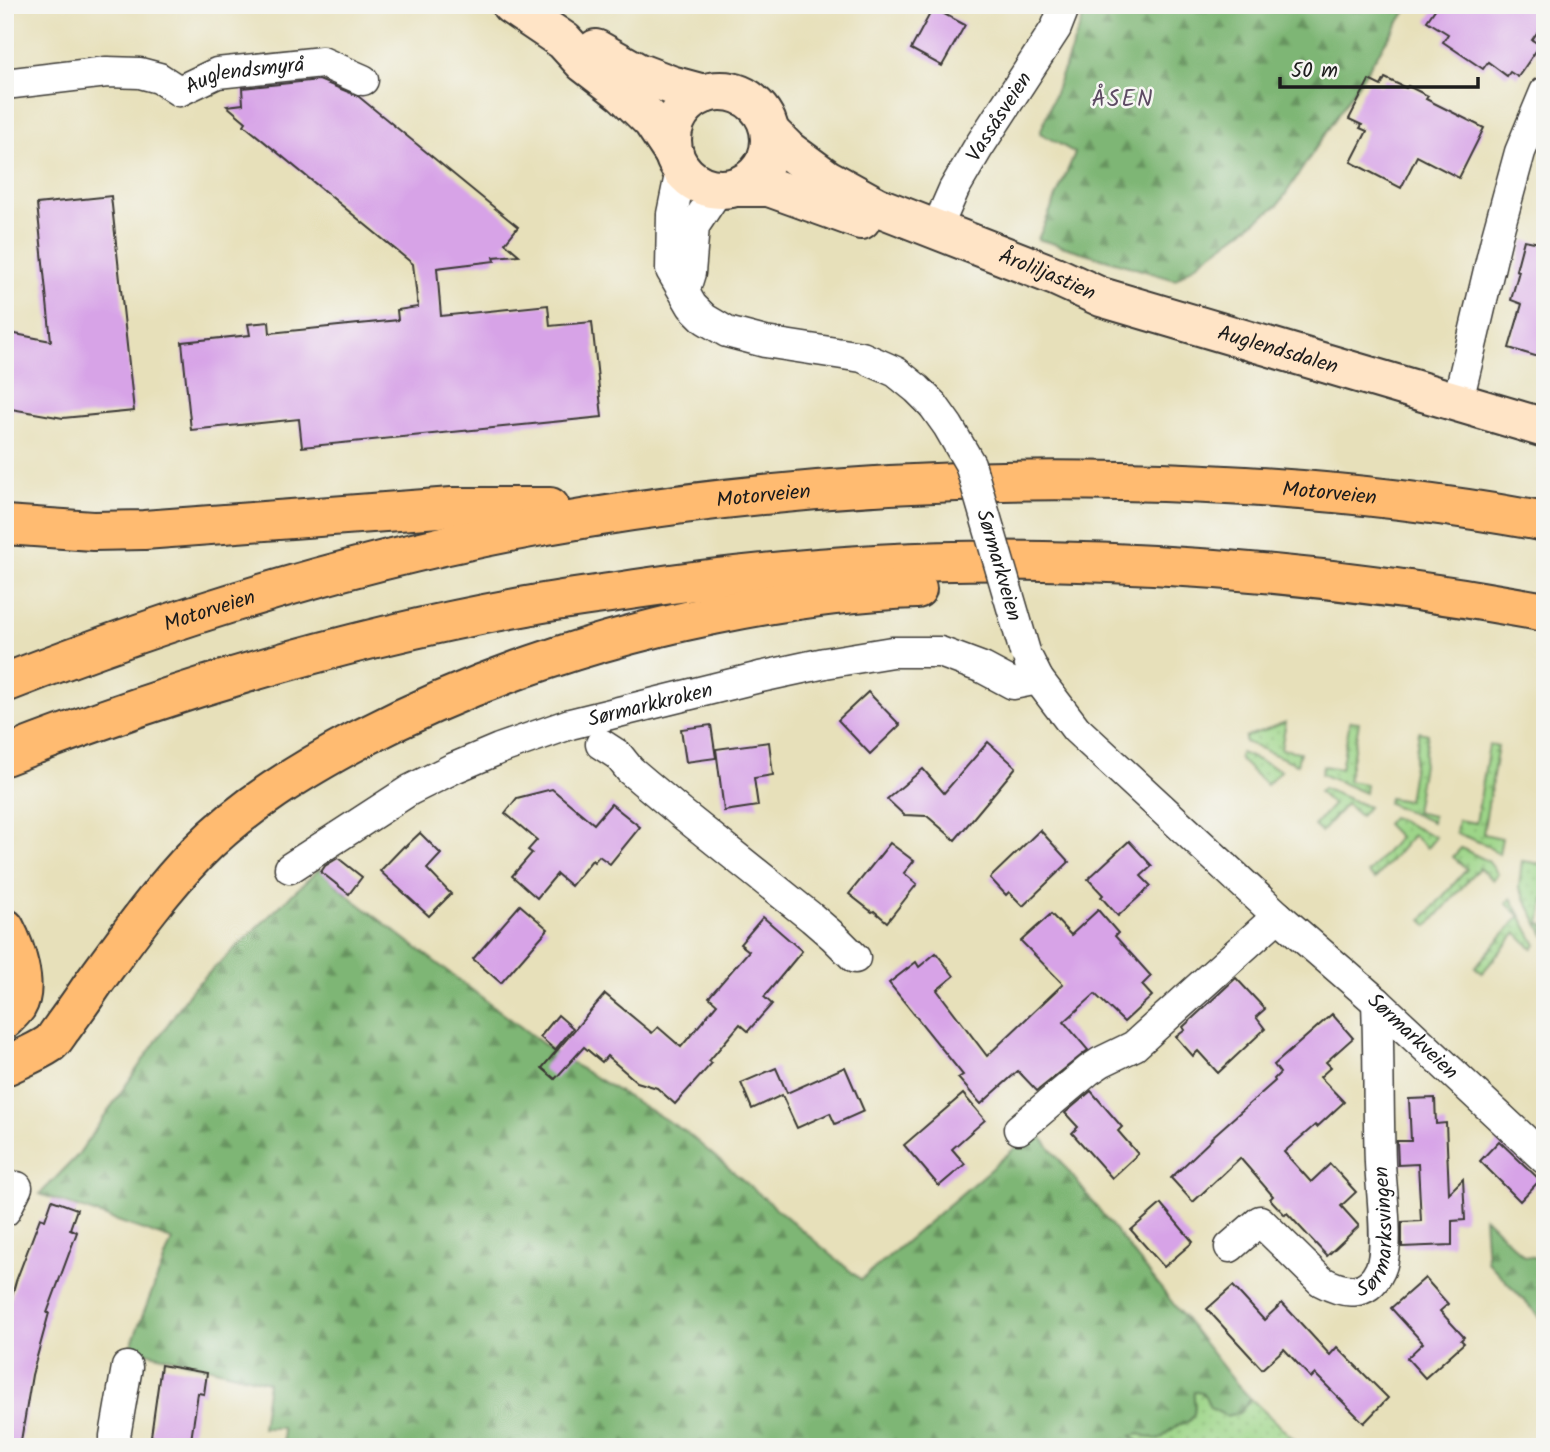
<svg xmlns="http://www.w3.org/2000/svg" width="1550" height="1452" viewBox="0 0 1550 1452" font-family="Kalam,sans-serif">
	<defs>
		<pattern id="grass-dots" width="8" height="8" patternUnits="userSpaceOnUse" patternTransform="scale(1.75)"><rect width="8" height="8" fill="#9dd588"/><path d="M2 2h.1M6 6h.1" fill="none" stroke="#87b675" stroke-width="1.8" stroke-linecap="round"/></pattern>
		<pattern id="forest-firs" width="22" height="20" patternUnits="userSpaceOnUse" patternTransform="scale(1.75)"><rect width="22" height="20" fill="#7eb674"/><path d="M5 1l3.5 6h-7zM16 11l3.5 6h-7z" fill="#66935e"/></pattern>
	</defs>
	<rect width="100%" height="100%" fill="#f6f6f2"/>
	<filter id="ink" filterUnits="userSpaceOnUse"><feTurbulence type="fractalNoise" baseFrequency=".0143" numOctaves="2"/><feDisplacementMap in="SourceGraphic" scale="14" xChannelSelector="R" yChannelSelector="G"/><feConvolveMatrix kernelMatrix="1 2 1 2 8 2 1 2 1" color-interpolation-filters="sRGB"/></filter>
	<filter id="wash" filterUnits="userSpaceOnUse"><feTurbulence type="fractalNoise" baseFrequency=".00686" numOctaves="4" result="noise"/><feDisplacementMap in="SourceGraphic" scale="28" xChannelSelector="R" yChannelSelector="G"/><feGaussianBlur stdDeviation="1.57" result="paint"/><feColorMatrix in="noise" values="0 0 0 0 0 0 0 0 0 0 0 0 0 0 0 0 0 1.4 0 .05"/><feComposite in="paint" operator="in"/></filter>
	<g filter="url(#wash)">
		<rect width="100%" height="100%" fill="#e7e0ba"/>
		<g fill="url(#grass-dots)" stroke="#5c7852" stroke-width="2">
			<path d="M 1350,721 L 1359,722 L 1348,781 L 1366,784 L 1365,793 L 1321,774 L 1323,766 L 1341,769 Z"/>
			<path d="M 1286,722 L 1281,749 L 1300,752 L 1297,764 L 1245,742 L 1245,737 Z"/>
			<path d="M 1419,732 L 1428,734 L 1415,812 L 1433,816 L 1432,822 L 1388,803 L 1389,798 L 1408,801 Z"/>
			<path d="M 1489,745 L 1498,746 L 1483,834 L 1502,838 L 1499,854 L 1484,844 L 1456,833 L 1458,820 L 1476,823 Z"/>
			<path d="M 1241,753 L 1281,770 L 1267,785 L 1241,761 L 1239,756 Z"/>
			<path d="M 1323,788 L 1368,807 L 1360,816 L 1346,804 L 1321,832 L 1314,826 L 1333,805 L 1319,792 Z"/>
			<path d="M 1392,817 L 1436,837 L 1427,848 L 1413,835 L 1375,879 L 1368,873 L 1399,837 L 1386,824 Z"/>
			<path d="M 1545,847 L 1545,897 L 1540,924 L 1545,925 L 1545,937 L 1519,887 L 1522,861 L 1542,864 Z"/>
			<path d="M 1461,848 L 1488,861 L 1498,874 L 1493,880 L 1479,868 L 1428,926 L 1422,920 L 1467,869 L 1453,857 Z"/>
			<path d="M 1511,898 L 1536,945 L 1533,949 L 1516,933 L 1482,973 L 1475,967 L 1520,916 L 1506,903 Z"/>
			<path d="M 1200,1391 L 1239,1413 L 1251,1399 L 1302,1447 L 1146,1447 L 1130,1436 L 1140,1434 L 1159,1439 C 1165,1436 1173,1427 1178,1425 C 1184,1422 1190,1423 1193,1416 C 1197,1409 1193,1400 1194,1392 Z"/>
		</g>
		<g fill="url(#forest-firs)" stroke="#4d6948" stroke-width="2">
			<path d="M 1088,5 L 1410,5 L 1279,204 L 1175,280 L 1038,239 L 1075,153 L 1040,133 Z"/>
			<path d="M 319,869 L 355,901 L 555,1053 L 686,1132 L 861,1280 L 1036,1130 L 1235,1382 L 1251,1399 L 1239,1413 L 1226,1416 L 1210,1408 C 1206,1399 1206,1391 1194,1392 C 1193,1400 1197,1409 1193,1416 C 1190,1423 1184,1422 1178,1425 C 1173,1427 1165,1436 1159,1440 L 1140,1434 L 1131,1436 L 1146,1447 L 284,1447 L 282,1428 L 262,1428 L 268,1382 L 130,1348 L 172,1240 L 40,1194 L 77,1156 L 192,989 Z"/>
			<path d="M 1484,1217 L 1524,1256 L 1541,1258 L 1542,1237 L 1545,1228 L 1545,1323 L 1487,1261 Z"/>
		</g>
		<g id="blocks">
			<g fill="#d7a3e7">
				<path d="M 1438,5 L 1545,5 L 1545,21 L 1532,40 L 1540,45 L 1518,77 L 1510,72 L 1507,76 L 1488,62 L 1483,69 L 1443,42 L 1448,34 L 1427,21 Z"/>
				<path d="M 933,8 L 965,25 L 942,66 L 911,49 Z"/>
				<path d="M 1385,78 L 1406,88 L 1408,86 L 1428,96 L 1426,99 L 1484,128 L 1459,178 L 1417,156 L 1401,188 L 1351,162 L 1367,131 L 1360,128 L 1362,125 L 1349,119 L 1369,80 L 1381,86 Z"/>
				<path d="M 319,80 L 358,96 L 518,227 L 505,243 L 519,255 L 494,257 L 495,261 L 437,268 L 441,316 L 548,305 L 550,326 L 592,322 L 602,417 L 302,447 L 299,419 L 191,430 L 182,342 L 250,335 L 248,324 L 269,322 L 270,333 L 398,320 L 397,310 L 418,307 L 413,264 L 244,125 L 246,122 L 227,106 L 243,104 L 242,88 Z"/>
				<path d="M 111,196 L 134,411 L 63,418 L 5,408 L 5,332 L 51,341 L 37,204 Z"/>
				<path d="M 1524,240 L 1545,244 L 1545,359 L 1509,348 L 1522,304 L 1511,300 L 1519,271 L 1516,270 Z"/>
				<path d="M 868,692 L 900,725 L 870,754 L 838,720 Z"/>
				<path d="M 711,725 L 716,758 L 686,762 L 681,729 Z"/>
				<path d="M 769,742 L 773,775 L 754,778 L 758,806 L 724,811 L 716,749 Z"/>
				<path d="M 988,742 L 1016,767 L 955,840 L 927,816 L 904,815 L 887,799 L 923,769 L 944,793 Z"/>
				<path d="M 552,789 L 594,824 L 611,804 L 640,827 L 610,864 L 599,856 L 594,862 L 592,860 L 571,886 L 557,874 L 537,898 L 512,876 L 532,853 L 528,850 L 537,840 L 505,813 L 517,798 Z"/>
				<path d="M 1040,830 L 1069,862 L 1023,906 L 1009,892 L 1006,895 L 990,878 Z"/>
				<path d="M 420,833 L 441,854 L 427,869 L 451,894 L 429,916 L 380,871 L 404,846 L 405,847 Z"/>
				<path d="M 1129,841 L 1152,866 L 1141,876 L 1151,886 L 1118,916 L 1101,897 L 1103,895 L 1088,879 Z"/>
				<path d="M 890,843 L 914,861 L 904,873 L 917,884 L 887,922 L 874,911 L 872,912 L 849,894 Z"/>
				<path d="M 338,858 L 362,877 L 349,894 L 321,872 L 325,866 Z"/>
				<path d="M 520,905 L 548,929 L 501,983 L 473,959 Z"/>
				<path d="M 1098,910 L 1118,933 L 1115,936 L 1151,976 L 1142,985 L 1152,996 L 1124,1022 L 1095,994 L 1064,1022 L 1088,1050 L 1037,1091 L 1018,1071 L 981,1104 L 958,1078 L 963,1075 L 889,983 L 916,962 L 919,967 L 936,953 L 954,976 L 937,990 L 987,1056 L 1063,984 L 1021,941 L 1051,914 L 1071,935 Z"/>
				<path d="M 763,917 L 802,951 L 764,997 L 772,1004 L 748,1031 L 740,1024 L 709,1061 L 712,1063 L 675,1104 L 657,1088 L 637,1082 L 607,1056 L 602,1062 L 584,1047 L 555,1079 L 542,1068 L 605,994 L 652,1033 L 658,1027 L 681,1047 L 717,1004 L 709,997 L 749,951 L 740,944 Z"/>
				<path d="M 1236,978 L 1265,1009 L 1256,1017 L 1265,1029 L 1218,1073 L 1198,1051 L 1193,1056 L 1176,1037 L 1185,1030 L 1183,1027 Z"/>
				<path d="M 1332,1014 L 1353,1038 L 1326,1062 L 1331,1067 L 1320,1077 L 1344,1102 L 1317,1127 L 1315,1125 L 1284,1152 L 1311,1182 L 1330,1164 L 1356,1192 L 1341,1206 L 1359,1226 L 1327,1256 L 1287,1213 L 1285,1215 L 1270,1199 L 1273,1196 L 1240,1158 L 1193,1202 L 1171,1178 L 1212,1139 L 1211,1138 L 1275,1081 L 1274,1079 L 1280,1073 L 1274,1065 Z"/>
				<path d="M 558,1015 L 573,1028 L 555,1050 L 540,1037 Z"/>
				<path d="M 845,1067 L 864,1111 L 835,1124 L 830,1113 L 797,1128 L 782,1095 L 752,1109 L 741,1083 L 776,1068 L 787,1093 Z"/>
				<path d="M 1091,1091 L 1122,1127 L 1118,1131 L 1138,1154 L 1112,1178 L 1072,1133 L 1078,1127 L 1065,1113 Z"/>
				<path d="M 963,1094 L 985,1120 L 952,1149 L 965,1164 L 939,1186 L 904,1145 Z"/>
				<path d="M 1435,1098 L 1436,1124 L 1446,1123 L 1449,1193 L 1463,1179 L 1465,1220 L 1452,1221 L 1452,1245 L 1402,1247 L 1402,1222 L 1421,1221 L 1418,1164 L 1398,1165 L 1397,1141 L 1411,1141 L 1409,1099 Z"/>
				<path d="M 1499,1141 L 1540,1180 L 1520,1201 L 1480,1161 Z"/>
				<path d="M 52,1200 L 77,1209 L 70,1229 L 77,1232 L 47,1313 L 49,1313 L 32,1375 L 20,1447 L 5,1447 L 5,1321 L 16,1281 L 40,1218 L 45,1220 Z"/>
				<path d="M 1161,1204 L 1193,1242 L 1164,1267 L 1131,1230 Z"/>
				<path d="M 1425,1278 L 1448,1304 L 1440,1311 L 1464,1337 L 1461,1340 L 1464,1343 L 1425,1378 L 1407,1358 L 1423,1343 L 1391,1308 Z"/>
				<path d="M 1233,1286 L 1264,1320 L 1282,1303 L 1330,1355 L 1337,1347 L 1388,1398 L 1364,1423 L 1315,1374 L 1311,1378 L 1284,1349 L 1262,1369 L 1207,1309 Z"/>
				<path d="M 161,1365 L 207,1373 L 204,1394 L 198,1393 L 190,1447 L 153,1447 L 154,1437 L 151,1436 Z"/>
			</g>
		</g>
	</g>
	<g filter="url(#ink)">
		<use href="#blocks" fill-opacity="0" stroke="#3a3934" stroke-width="2"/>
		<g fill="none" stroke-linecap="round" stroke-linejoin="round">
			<defs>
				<g id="street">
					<path id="s1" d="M 5,84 L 107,72 L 140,73 L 159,78 L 179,91 L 217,73 L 322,62 L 363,80"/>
					<path d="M 681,170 L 672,214 L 671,270 L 692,306 L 705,319 L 727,332 L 765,342 L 862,357 L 896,372 L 917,389 L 933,405"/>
					<path id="s2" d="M 936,230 L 954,189 L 978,148 L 1056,28 L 1065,5"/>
					<path d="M 686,286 L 690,273 L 694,226 L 718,190"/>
					<path d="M 1458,401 L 1497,236 L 1520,152 L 1545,92"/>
					<path id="s3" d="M 1029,661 L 1038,679 L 1076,729 L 1278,916 L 1377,1002 L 1545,1159"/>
					<path d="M 601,744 L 618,755 L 630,770 L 681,813 L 812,918 L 834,937 L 855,958"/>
					<path id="s4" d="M 290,868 L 410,790 L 454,768 L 499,749 L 570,724 L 760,677 L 825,663 L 892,652 L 940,652 L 983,668 L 1013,684 L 1038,679"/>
					<path d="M 1019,1129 L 1089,1070 L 1101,1062 L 1134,1046 L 1278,916"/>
					<path d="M 5,1211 L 17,1187"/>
					<path id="s5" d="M 1230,1247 L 1260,1221 L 1321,1281 C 1343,1293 1367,1298 1380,1270 C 1390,1249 1381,1189 1380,1163 C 1378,1109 1379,1056 1377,1002"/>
					<path d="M 115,1447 L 115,1436 L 127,1367"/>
				</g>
				<g id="secondary">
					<path d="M 511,5 L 564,41 L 584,63 L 623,93 L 652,121 L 674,154"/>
					<path d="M 596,49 L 637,72 L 671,85 L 704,94"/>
					<circle cx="721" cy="140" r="49"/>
					<path id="s6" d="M 771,133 L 789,151 L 827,179 L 876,206 L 1055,276 L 1101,297 L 1545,428"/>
					<path d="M 739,187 L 769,187 L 861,220"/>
				</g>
				<g id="highway">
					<path d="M 5,525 L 93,531 L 144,530 L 452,507 L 550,507"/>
					<path id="s7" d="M 5,683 C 193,609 388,550 588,518 C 765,489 943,477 1122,481 C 1263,484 1406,496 1545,522"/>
					<path d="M 5,756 C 174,690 349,638 527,606 C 563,599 599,595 636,589 C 770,569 908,558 1044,561 C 1213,564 1379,581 1545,612"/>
					<path d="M 5,928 C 15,947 29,986 17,1006 C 14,1010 9,1015 5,1019"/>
					<path d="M 5,1066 C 19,1059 36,1053 49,1044 C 54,1041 58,1033 62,1028 C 73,1013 83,999 93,984 C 126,939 158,893 197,853 C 243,806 302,770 360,739 C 472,681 591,640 714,615 C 781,601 849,591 917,589"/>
				</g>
			</defs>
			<use href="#street" stroke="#3a3934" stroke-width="33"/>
			<use href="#secondary" stroke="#3a3934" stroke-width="42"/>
			<use href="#highway" stroke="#3a3934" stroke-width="42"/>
			<use href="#street" stroke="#fff" stroke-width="30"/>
			<use href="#secondary" stroke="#ffe4c6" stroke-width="38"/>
			<use href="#highway" stroke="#ffbb71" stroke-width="38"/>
			<defs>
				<g id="street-bridge">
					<path id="s8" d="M 933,405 L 948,426 L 970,464 L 1025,652"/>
				</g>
			</defs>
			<use href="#street-bridge" stroke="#3a3934" stroke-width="33" stroke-linecap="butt"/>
			<use href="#street-bridge" stroke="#fff" stroke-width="30"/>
		</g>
	</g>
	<g text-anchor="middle" stroke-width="5" stroke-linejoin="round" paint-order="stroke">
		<g font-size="21" fill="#1c1c1c" stroke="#f6f6f2">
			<text dy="7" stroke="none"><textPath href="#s1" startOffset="248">Auglendsmyrå</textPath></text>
			<text dy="7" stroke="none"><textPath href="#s2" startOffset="130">Vassåsveien</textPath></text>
			<text dy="7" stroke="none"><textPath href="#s6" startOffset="313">Åroliljastien</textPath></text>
			<text dy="7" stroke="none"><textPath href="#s6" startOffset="556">Auglendsdalen</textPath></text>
			<text dy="7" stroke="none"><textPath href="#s7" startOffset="1351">Motorveien</textPath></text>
			<text dy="7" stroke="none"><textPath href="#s7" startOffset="784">Motorveien</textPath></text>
			<text dy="7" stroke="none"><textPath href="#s8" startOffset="175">Sørmarkveien</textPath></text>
			<text dy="7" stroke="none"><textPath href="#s7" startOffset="217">Motorveien</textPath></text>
			<text dy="7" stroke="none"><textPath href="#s4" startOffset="399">Sørmarkkroken</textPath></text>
			<text dy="7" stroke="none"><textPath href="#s3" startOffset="539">Sørmarkveien</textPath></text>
			<text dy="7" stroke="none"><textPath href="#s5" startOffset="231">Sørmarksvingen</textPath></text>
		</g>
		<g font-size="23" letter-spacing="2" fill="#5d4b63" stroke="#f6f6f2">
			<text x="1123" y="106">ÅSEN</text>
		</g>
	</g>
	<rect width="1550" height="1452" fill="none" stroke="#f6f6f2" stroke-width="28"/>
	<path d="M1280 77v10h198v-10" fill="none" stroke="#1c1c1c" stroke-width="3.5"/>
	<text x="1291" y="77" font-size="21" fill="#1c1c1c" stroke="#f6f6f2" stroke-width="5" paint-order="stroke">50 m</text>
</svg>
